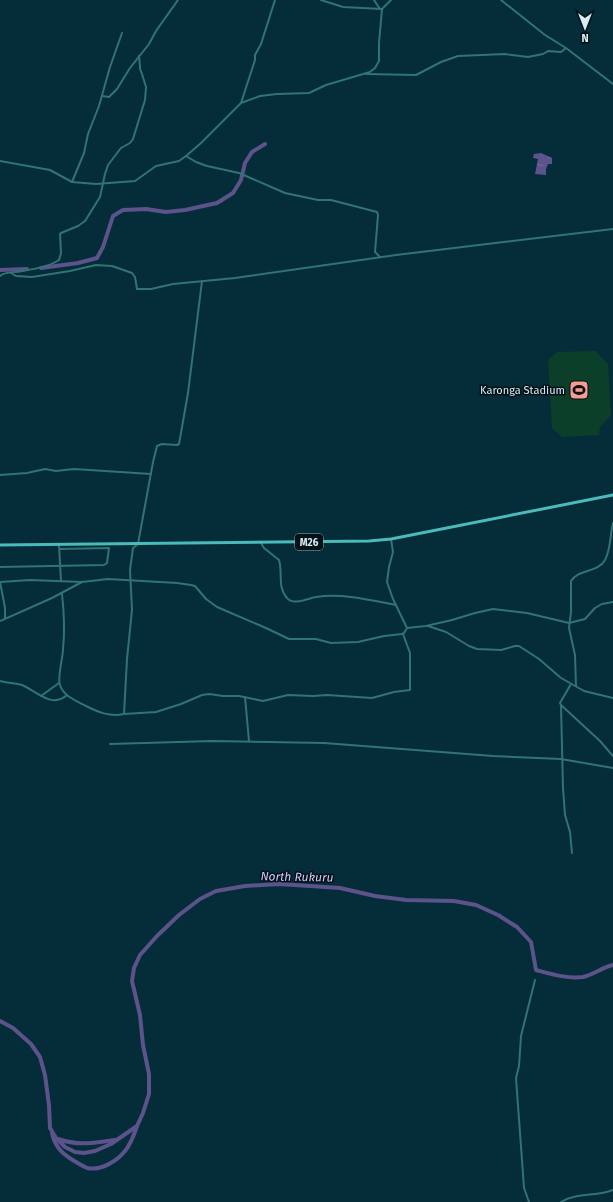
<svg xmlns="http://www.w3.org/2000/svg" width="613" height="1202" viewBox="0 0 613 1202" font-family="'Fira Sans',sans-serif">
	<defs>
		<pattern id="water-ripples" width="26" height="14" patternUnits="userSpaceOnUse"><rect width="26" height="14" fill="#5c538b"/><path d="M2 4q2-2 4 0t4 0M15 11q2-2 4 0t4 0" fill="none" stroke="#736c9c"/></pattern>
	</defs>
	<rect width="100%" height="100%" fill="#052c39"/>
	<path fill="#0b3f2a" d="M 596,351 L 608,364 L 611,415 L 600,427 L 599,435 L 562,437 L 552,428 L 548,360 L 557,352 Z"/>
	<path fill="url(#water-ripples)" d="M 541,153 L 552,158 L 552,164 L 548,164 L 546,169 L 546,175 L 535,174 L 538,159 L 533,158 L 534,154 Z"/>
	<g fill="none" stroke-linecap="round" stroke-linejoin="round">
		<g stroke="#5c538b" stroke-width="4">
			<path d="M 41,268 L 78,263 L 97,258 L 103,247 L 113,216 L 123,210 L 146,209 L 166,212 L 185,210 L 217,203 L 233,193 L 241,180 L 245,163 L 252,152 L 265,144"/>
			<path d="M 0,270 L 27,269"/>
			<path d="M 0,1021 L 13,1028 L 31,1044 L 40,1057 L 45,1075 L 49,1105 L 50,1128 L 56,1138 L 65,1147 L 75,1152 L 84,1153 L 95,1151 L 111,1144 L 137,1126 L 143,1113 L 149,1094 L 149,1074 L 143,1045 L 140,1015 L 132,981 L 134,968 L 140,955 L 157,936 L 179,915 L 200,899 L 216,891 L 245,886 L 279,884 L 310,886 L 340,888 L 375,896 L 406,900 L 454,901 L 476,905 L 498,915 L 517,927 L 531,942 L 536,970 C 551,974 567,979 583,977 C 593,975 603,967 613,965"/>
			<path d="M 52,1133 C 54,1144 61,1153 71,1159 C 76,1162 82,1166 87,1168 C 101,1171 117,1161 125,1151 C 131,1144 134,1135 137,1126"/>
			<path d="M 58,1139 C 77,1146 96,1143 115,1140"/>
		</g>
		<g stroke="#327373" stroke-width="2">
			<path d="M 321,0 L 343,7 L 382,9 L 391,0"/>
			<path d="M 374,0 L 380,9"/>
			<path d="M 501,0 L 545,35 L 566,48 L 613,84"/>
			<path d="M 366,74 L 416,75 L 441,62 L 458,56 L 505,54 L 528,57 L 543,54 L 548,51 L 561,52 L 566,48"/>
			<path d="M 102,96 L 109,97 L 117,89 L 130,68 L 149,44 L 156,31 L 178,0"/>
			<path d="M 241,103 L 255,60 L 255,55 L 261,44 L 275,0"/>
			<path d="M 186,156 L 196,162 L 207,166 L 239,173 L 285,193 L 318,200 L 331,200 L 377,212 L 378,215 L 375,252 L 380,257"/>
			<path d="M 0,161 L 50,170 L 72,182 L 84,153 L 88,134 L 99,106 L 110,67 L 122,33"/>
			<path d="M 72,182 L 96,184 L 135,181 L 156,166 L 179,161 L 186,156 L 201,143 L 241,103 L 260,96 L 277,94 L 309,93 L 326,85 L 370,72 L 375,68 L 379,61 L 379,43 L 382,9"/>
			<path d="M 11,273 L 16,276 L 32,277 L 70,271 L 96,265 L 112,266 L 132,273 L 135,277 L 137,289 L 151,289 L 173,284 L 235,278 L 396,255 L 613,229"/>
			<path d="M 0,276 C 5,271 15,273 22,271 C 34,269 48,267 59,260 L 61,253 L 60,234 L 61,233 L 78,226 L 85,221 L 100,197 L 105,174 L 108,165 L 121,148 L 130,143 L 133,139 L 145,100 L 146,87 L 142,74 L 140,69 L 140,66 L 139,56"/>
			<path d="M 202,281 L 188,393 L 179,444 L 177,445 L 162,444 L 157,446 L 153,462 L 138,544 L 133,548 L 130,570 L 132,610 L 127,659 L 124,714 L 156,712 L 181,704 L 202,695 L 209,694 L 223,696 L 239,696 L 263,701 L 288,695 L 313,696 L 327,695 L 372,698 L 394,692 L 410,690 L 410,653 L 403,634"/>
			<path d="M 0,475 L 27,473 L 45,469 L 56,471 L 74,469 L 151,474"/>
			<path d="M 391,539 L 393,552 L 389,567 L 387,582 L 393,599 L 407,628"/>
			<path d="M 261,543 L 264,548 L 279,560 C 283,573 277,587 287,598 C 293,606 309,598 316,597 C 343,593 370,600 396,605"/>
			<path d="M 59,545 L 61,581"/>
			<path d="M 0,567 L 104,565 L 107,563 L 109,548 L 60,549"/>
			<path d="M 62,594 C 64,612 65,630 63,649 C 63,658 57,678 60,685 C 63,696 77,701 86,706 C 98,712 109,717 124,714"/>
			<path d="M 5,619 L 5,608 L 0,582 L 30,580 L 82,582"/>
			<path d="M 0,621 L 52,598 L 82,582 L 108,579 L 177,583 L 191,585 L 195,586 L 206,599 L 217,607 L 266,628 L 289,639 L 316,639 L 331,643 L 358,642 L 384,636 L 402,634 L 404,633 L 407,628 L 426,626 L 452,620 L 475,613 L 493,609 L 527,613 L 569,623 L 585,619 L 595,608 L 602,604 L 613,602"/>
			<path d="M 428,626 L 446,632 L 469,646 L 477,649 L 501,650 L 515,646 L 519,646 L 539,659 L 561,678 L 584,691 L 613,698"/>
			<path d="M 0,681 C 7,683 15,683 22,685 C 36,691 52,709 67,695"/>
			<path d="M 571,684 L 560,703 L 561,705 L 600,741 L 613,756"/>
			<path d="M 576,686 L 575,655 L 569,628 L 571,612 L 571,581 C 578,569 598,573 605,560 C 611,549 610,534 613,523"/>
			<path d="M 41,696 L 59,683"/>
			<path d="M 245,697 L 249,741"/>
			<path d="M 561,705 L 563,788 L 565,815 L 570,832 L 572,853"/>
			<path d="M 110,744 L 212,741 L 324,743 L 493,756 L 561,759 L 613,768"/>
			<path d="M 529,1202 L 524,1188 L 523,1174 L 516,1078 L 519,1066 L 521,1036 L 535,980"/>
			<path d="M 561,1202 C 578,1192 596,1197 613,1190"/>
		</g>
		<path stroke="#4bbbba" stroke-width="3" d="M 0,545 L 369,541 L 391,539 L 613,495"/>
	</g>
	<defs>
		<symbol id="stadium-square" viewBox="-11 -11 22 22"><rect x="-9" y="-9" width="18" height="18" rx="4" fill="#f59c93" stroke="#041218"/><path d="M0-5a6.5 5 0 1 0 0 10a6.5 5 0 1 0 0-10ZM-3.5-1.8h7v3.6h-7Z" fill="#111"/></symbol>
	</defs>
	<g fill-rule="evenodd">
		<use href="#stadium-square" x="568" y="379" width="22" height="22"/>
	</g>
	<g text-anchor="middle" stroke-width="3" stroke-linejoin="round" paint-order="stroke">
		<rect fill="#041218" stroke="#98aab1" stroke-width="1" x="295" y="534" width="28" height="16" rx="3"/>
		<g font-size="10" font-weight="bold" fill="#d7ebf3">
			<text x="309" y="546">M26</text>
		</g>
		<g font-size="11" fill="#d7ebf3" stroke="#041218" text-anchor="end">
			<text x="565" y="394">Karonga Stadium</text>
		</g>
		<g font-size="12" font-style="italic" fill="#d1cbfe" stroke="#041218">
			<text transform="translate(297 877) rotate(1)" y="4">North Rukuru</text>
		</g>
	</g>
	<g transform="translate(585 28) rotate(180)" stroke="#041218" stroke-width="3" paint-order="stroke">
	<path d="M0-3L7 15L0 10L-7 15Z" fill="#d7ebf3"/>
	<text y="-6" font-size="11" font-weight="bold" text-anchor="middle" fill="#d7ebf3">N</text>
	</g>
</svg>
